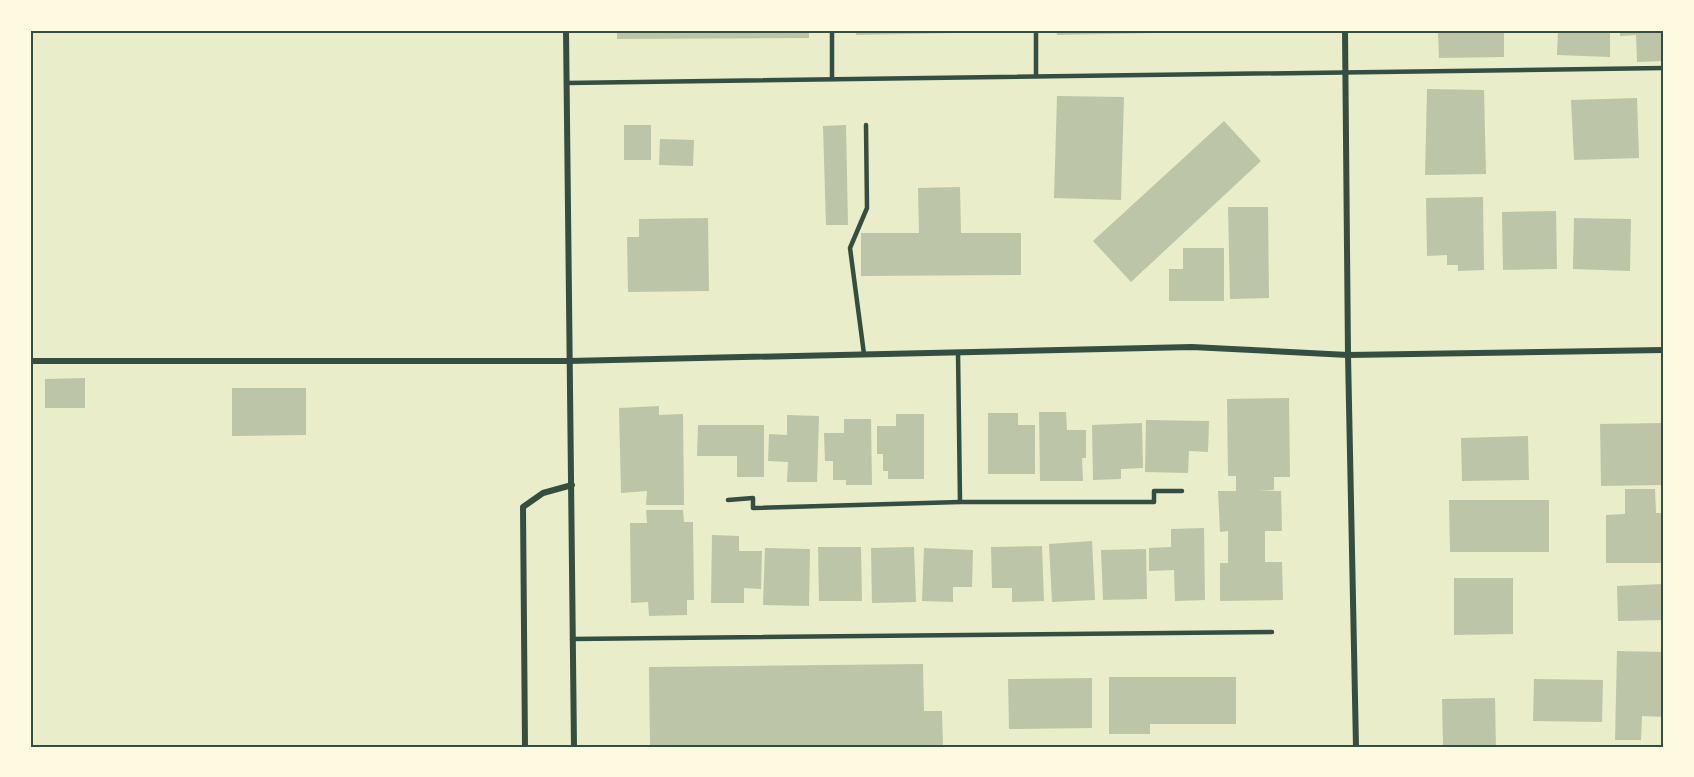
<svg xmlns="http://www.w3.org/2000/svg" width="1694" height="777" viewBox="0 0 1694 777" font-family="Lato,sans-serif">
	<rect width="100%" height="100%" fill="#e9edc9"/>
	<g fill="#bcc5a7">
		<path d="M 617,30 L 809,30 L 809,38 L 617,39 Z"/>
		<path d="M 856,30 L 1003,30 L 1003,32 L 856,35 Z"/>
		<path d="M 1056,30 L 1203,30 L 1203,32 L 1057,35 Z"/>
		<path d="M 1438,30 L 1504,30 L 1504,57 L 1439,58 Z"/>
		<path d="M 1558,30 L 1610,30 L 1610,57 L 1557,55 Z"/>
		<path d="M 1620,30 L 1664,30 L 1664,61 L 1637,62 L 1636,35 L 1620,36 Z"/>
		<path d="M 1427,89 L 1484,90 L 1486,174 L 1425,175 Z"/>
		<path d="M 1057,96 L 1124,97 L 1121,200 L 1054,198 Z"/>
		<path d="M 1637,98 L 1639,158 L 1574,160 L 1571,100 Z"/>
		<path d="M 1224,121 L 1261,161 L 1131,282 L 1093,241 Z"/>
		<rect x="624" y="125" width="27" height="35"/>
		<path d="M 846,125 L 848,225 L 826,225 L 823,126 Z"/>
		<path d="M 660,139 L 694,140 L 693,166 L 659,165 Z"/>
		<path d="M 960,187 L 961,233 L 1021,233 L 1021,275 L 861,276 L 861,233 L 919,233 L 918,188 Z"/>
		<path d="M 1483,197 L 1484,270 L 1458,271 L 1458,265 L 1447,265 L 1447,255 L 1427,256 L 1426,198 Z"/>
		<path d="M 1228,207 L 1268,207 L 1269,298 L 1230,299 Z"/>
		<path d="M 1556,211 L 1557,269 L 1503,270 L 1502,212 Z"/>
		<path d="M 708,218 L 709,291 L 628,292 L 627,237 L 639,237 L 639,219 Z"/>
		<path d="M 1574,218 L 1631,219 L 1630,271 L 1573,269 Z"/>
		<path d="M 1183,248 L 1224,248 L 1224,301 L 1169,301 L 1169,269 L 1183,269 Z"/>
		<path d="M 85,378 L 85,408 L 45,408 L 45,379 Z"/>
		<path d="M 232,388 L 306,388 L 306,435 L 232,436 Z"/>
		<path d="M 1289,398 L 1290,477 L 1274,477 L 1274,490 L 1258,491 L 1281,491 L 1282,531 L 1265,531 L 1265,562 L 1282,562 L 1283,600 L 1220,601 L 1220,563 L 1228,563 L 1228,531 L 1220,532 L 1218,491 L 1236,491 L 1236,476 L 1228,476 L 1227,399 Z"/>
		<path d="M 659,406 L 659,415 L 683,414 L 684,505 L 646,505 L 647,491 L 621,493 L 619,408 Z"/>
		<path d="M 1039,412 L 1066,412 L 1067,430 L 1086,430 L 1086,458 L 1082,458 L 1083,481 L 1040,481 Z"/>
		<path d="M 988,413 L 1018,413 L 1018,425 L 1035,425 L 1035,474 L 988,474 Z"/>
		<path d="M 896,414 L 924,414 L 924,479 L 888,479 L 888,471 L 883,471 L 883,454 L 877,454 L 877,426 L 896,426 Z"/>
		<path d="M 787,415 L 819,416 L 817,482 L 787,482 L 788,462 L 768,461 L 769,434 L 787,435 Z"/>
		<path d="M 844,419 L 871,419 L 872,485 L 846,485 L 846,480 L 833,480 L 833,461 L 825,461 L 824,433 L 844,433 Z"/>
		<path d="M 1146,420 L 1209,421 L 1208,452 L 1189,451 L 1188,473 L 1145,472 Z"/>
		<path d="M 1142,423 L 1143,468 L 1121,469 L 1121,479 L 1093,480 L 1092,425 Z"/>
		<path d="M 1664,423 L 1664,485 L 1601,486 L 1600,424 Z"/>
		<path d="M 698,425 L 764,425 L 764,477 L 737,477 L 737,456 L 697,456 Z"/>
		<path d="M 1528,436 L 1529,480 L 1462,481 L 1461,438 Z"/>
		<path d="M 1625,489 L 1655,489 L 1656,513 L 1664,513 L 1664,563 L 1606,563 L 1606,515 L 1625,514 Z"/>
		<path d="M 1449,500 L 1549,500 L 1549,552 L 1450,552 Z"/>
		<path d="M 646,510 L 683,510 L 684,522 L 693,522 L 694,600 L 687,600 L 687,615 L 649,616 L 648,602 L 631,603 L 630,523 L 647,523 Z"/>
		<path d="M 1204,528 L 1205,600 L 1175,601 L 1174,570 L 1149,571 L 1149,548 L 1171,547 L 1171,529 Z"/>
		<path d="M 712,535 L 739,536 L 739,551 L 762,551 L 761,589 L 744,588 L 744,603 L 711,603 Z"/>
		<path d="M 1092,541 L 1095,600 L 1052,602 L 1049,544 Z"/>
		<path d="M 1042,546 L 1044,601 L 1012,602 L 1012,588 L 992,588 L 991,547 Z"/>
		<path d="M 818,547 L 861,547 L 862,601 L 819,601 Z"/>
		<path d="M 914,547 L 916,602 L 872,603 L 871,548 Z"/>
		<path d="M 765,548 L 810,549 L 809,606 L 763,605 Z"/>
		<path d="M 924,548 L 973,550 L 972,587 L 953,587 L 953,602 L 922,601 Z"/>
		<path d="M 1146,549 L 1147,599 L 1103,600 L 1101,550 Z"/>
		<path d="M 1454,578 L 1513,578 L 1513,634 L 1454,635 Z"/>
		<path d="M 1664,584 L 1664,620 L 1618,621 L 1617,586 Z"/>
		<path d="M 1617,651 L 1664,652 L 1664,717 L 1642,716 L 1641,740 L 1615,740 Z"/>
		<path d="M 923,664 L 924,711 L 942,711 L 943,747 L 650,747 L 649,667 Z"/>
		<path d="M 1109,677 L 1236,677 L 1236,724 L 1150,724 L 1150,734 L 1109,734 Z"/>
		<path d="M 1092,678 L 1092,728 L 1009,729 L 1008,679 Z"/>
		<path d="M 1534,679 L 1603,680 L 1602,722 L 1533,721 Z"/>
		<path d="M 1495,698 L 1496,747 L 1443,747 L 1442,699 Z"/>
	</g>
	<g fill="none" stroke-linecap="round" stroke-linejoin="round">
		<g stroke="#344e41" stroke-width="4.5">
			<path d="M 1036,30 L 1036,76"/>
			<path d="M 832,79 L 832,30"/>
			<path d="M 566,83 L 1664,68"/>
			<path d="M 958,352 L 960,502 L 1154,502 L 1154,491 L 1182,491"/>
			<path d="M 864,354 L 850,248 L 867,208 L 866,125"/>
			<path d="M 728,500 L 753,498 L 753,508 L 960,502"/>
			<path d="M 572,639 L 1272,632"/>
		</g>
		<g stroke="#344e41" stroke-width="6">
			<path d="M 566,30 L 574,747"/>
			<path d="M 1345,30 L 1348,355 L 1356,747"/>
			<path d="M 30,361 L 569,361 L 1192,347 L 1348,355 L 1664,350"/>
			<path d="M 525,747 L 523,507 L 543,493 L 572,485"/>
		</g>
	</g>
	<rect width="1694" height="777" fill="none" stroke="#fefae0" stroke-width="63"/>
	<rect x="32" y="32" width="1630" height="714" fill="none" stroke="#344e41" stroke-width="2"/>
</svg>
